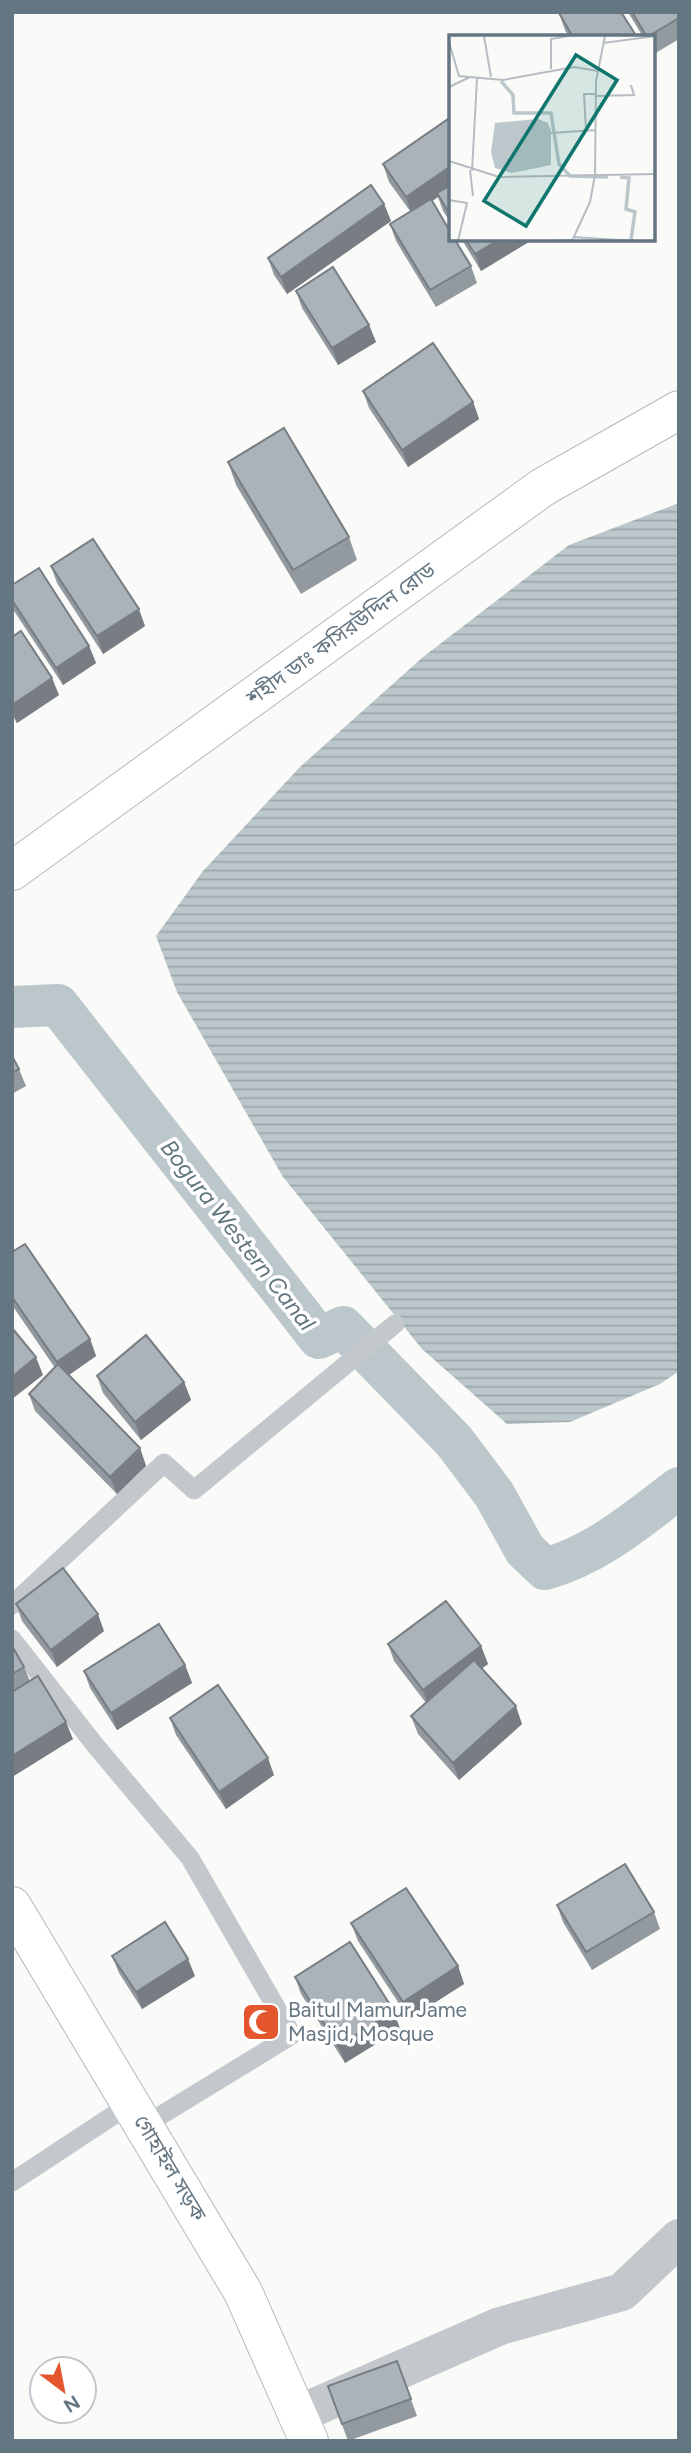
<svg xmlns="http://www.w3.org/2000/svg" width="691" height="2453" viewBox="0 0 691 2453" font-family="Figtree,'Noto Sans Bengali',sans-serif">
	<defs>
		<pattern id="water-rules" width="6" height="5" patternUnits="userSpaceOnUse" patternTransform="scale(1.75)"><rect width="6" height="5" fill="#bbc7cb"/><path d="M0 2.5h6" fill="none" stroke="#9ca6aa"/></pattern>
	</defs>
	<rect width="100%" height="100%" fill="#fafaf8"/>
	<path fill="url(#water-rules)" d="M 679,503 L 679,1371 L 660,1384 L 570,1422 L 507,1424 L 422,1349 L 283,1177 L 177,992 L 156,936 L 203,871 L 300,767 L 423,657 L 569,545 Z"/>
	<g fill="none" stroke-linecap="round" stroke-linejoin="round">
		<path stroke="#bbc7cb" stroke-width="42" d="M 12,1007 L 58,1005 L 319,1338 L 343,1327 L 454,1441 L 494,1494 L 525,1550 L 545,1569 C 596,1555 637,1520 679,1488"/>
		<defs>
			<g id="secondary">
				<path d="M 12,871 L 543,487 L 679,410"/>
				<path d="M 12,1906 L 243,2292 L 309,2441"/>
			</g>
		</defs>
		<use href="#secondary" stroke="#b3babf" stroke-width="40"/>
		<g stroke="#c3c8cc" stroke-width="19">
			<path d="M 12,1605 L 164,1463 L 194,1490 L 395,1324"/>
			<path d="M 12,1639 L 95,1745 L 190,1858 L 292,2035 L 145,2125"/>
			<path d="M 12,2182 L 132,2103"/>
		</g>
		<path stroke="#c3c8cc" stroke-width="38" d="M 297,2415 L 500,2326 L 622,2292 L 679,2238"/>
		<use href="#secondary" stroke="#fff" stroke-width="38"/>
	</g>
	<g fill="#929a9f">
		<path d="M 628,12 L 679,12 L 679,39 L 654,54 L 654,37 L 643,37 Z"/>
		<path d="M 559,13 L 637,37 L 569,37 L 565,30 Z"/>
		<path d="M 451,117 L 451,223 L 443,211 L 438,197 L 432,201 L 471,266 L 477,283 L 436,307 L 396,241 L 390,224 L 410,211 L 389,182 L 383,164 Z"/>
		<path d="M 384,204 L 391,221 L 287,294 L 274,275 L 268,258 Z"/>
		<path d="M 462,240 L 532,240 L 481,271 Z"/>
		<path d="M 296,291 L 369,325 L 376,342 L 338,365 L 302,308 Z"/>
		<path d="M 363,391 L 473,402 L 479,419 L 408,467 L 369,408 Z"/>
		<path d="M 228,462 L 349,537 L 357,560 L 301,594 L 236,485 Z"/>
		<path d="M 51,566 L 145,626 L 103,654 L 57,583 Z"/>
		<path d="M 12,585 L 89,646 L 96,663 L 63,685 L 12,608 Z"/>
		<path d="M 12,637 L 59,695 L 17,723 L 12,715 Z"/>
		<path d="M 12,1056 L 19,1069 L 26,1086 L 12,1094 Z"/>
		<path d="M 12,1252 L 90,1339 L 96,1356 L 69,1375 L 140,1448 L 146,1466 L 117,1494 L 35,1411 L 29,1394 L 55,1368 L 12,1305 Z"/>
		<path d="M 97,1376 L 184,1382 L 191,1400 L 141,1440 L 103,1393 Z"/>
		<path d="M 16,1604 L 104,1631 L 57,1667 L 22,1621 Z"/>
		<path d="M 388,1644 L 481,1646 L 488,1664 L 482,1668 L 522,1724 L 459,1780 L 418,1734 L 411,1716 L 426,1703 L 394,1661 Z"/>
		<path d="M 12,1646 L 24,1667 L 30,1681 L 73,1739 L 12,1777 Z"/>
		<path d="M 185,1665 L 192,1683 L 117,1730 L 90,1688 L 84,1671 Z"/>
		<path d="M 170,1718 L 274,1775 L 226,1809 L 176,1735 Z"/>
		<path d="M 557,1905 L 654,1912 L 660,1929 L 592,1970 L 563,1922 Z"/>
		<path d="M 351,1923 L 458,1966 L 464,1984 L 409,2019 L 358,1941 Z"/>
		<path d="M 112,1956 L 195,1976 L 142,2009 L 119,1973 Z"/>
		<path d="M 295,1977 L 400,2029 L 345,2063 L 301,1994 Z"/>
		<path d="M 397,2361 L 417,2416 L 348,2441 L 328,2386 Z"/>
	</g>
	<g fill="#777d82">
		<path d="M 451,166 L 451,188 L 437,193 L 438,197 L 412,215 L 406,197 Z"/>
		<path d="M 384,204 L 391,221 L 287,294 L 281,277 Z"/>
		<path d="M 498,240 L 532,240 L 481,271 L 475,254 Z"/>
		<path d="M 369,325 L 376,342 L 338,365 L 332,348 Z"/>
		<path d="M 473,402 L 479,419 L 408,467 L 402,450 Z"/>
		<path d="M 139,609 L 145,626 L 103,654 L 97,636 Z"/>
		<path d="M 89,646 L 96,663 L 63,685 L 56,668 Z"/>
		<path d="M 52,678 L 59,695 L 17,723 L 12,709 L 12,705 Z"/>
		<path d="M 90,1339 L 96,1356 L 63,1379 L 57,1362 Z"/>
		<path d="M 36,1357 L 43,1375 L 12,1399 L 12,1377 Z"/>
		<path d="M 184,1382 L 191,1400 L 141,1440 L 135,1422 Z"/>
		<path d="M 140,1448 L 146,1466 L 117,1494 L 110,1477 Z"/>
		<path d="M 98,1614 L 104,1631 L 57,1667 L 51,1650 Z"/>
		<path d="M 481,1646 L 488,1664 L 429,1708 L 423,1690 Z"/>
		<path d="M 185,1665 L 192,1683 L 117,1730 L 111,1713 Z"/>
		<path d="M 516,1706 L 522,1724 L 459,1780 L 453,1763 Z"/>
		<path d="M 66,1722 L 73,1739 L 12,1777 L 12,1756 Z"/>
		<path d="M 268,1758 L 274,1775 L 226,1809 L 219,1792 Z"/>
		<path d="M 188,1959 L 195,1976 L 142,2009 L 136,1992 Z"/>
		<path d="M 458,1966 L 464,1984 L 409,2019 L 403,2002 Z"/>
		<path d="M 394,2011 L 400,2029 L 345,2063 L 338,2046 Z"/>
	</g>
	<g fill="#aab3b9" stroke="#777d82" stroke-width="2">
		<path d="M 560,12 L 621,12 L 637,37 L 573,37 L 559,13 Z"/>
		<path d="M 632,12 L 679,12 L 679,18 L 647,37 Z"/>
		<path d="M 451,117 L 451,166 L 406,197 L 383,164 Z"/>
		<path d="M 371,185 L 384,204 L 281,277 L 268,258 Z"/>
		<path d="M 451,185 L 451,216 L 437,193 Z"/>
		<path d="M 431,199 L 451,233 L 451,240 L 455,240 L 471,266 L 430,290 L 390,224 Z"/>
		<path d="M 466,240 L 498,240 L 475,254 Z"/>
		<path d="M 333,267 L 369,325 L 332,348 L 296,291 Z"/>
		<path d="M 433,343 L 473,402 L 402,450 L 363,391 Z"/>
		<path d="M 284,428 L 349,537 L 293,570 L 228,462 Z"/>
		<path d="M 93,539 L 139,609 L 97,636 L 51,566 Z"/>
		<path d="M 39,568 L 89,646 L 56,668 L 12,600 L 12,585 Z"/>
		<path d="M 21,631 L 52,678 L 12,705 L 12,637 Z"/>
		<path d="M 12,1056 L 19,1069 L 12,1073 Z"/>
		<path d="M 25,1244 L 90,1339 L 57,1362 L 12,1297 L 12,1252 Z"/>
		<path d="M 12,1328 L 36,1357 L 12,1377 Z"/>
		<path d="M 146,1335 L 184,1382 L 135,1422 L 97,1376 Z"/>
		<path d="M 58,1364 L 140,1448 L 110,1477 L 29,1394 Z"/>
		<path d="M 63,1568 L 98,1614 L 51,1650 L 16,1604 Z"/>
		<path d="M 446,1601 L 481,1646 L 423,1690 L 388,1644 Z"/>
		<path d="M 159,1624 L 185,1665 L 111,1713 L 84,1671 Z"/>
		<path d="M 12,1646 L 24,1667 L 12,1674 Z"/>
		<path d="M 474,1660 L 516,1706 L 453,1763 L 411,1716 Z"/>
		<path d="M 38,1676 L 66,1722 L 12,1756 L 12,1692 Z"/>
		<path d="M 218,1685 L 268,1758 L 219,1792 L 170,1718 Z"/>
		<path d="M 625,1864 L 654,1912 L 586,1952 L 557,1905 Z"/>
		<path d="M 406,1888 L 458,1966 L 403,2002 L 351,1923 Z"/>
		<path d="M 165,1922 L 188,1959 L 136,1992 L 112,1956 Z"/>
		<path d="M 350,1942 L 394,2011 L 338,2046 L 295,1977 Z"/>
		<path d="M 397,2361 L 411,2399 L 342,2424 L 328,2386 Z"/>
	</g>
	<defs>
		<symbol id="mosque-square" viewBox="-11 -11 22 22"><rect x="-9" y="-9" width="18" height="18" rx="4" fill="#e4572e" stroke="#fff"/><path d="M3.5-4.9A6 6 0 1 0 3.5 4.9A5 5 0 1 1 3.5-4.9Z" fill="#fff"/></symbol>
	</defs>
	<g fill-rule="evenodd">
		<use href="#mosque-square" x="239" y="2000" width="44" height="44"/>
	</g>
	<g text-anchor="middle" stroke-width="7" stroke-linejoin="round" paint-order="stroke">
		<g font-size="21" fill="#657683" stroke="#fff">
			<text transform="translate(341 634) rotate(-36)" y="7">শহীদ ডাঃ কসিরউদ্দিন রোড</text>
			<text transform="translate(170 2168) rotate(59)" y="7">গোহাইল সড়ক</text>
		</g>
		<g font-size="21" fill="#657683" stroke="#fff" text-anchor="start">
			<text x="288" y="2017">Baitul Mamur Jame<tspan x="288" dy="24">Masjid, Mosque</tspan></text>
		</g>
		<g font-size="23" font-style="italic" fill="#60757c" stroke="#fff">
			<text transform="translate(238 1235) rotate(52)" y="8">Bogura Western Canal</text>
		</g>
	</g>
	<g transform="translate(449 35)">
		<rect width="206" height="206" fill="#fafaf8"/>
		<path d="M 89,84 L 99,88 L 102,95 L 102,130 L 63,138 L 46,133 L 42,117 L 46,88 Z" fill="#bbc7cb"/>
		<path fill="none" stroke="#bbc7cb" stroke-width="3.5" d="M 52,46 L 64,60 L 65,78 L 102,78 L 110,129 L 121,141 L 159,142M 171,142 L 180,143 L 177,174 L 186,177 L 182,205"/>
		<path fill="none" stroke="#b5bdc2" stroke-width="2" d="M 35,1 L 42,42M 0,7 L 10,41 L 54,45 L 125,32 L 149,36M 154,8 L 207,1M 102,34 L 102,4 L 119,1M 0,52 L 21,42M 147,61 L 185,60 L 182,50M 137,95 L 135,59 L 147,59M 102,98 L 147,95M 0,126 L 50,142 L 207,139M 21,135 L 24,161M 23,136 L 28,43M 0,165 L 18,168 L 9,206M 124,202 L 186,206M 97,206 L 123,205M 123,206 L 141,167 L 146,140 L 147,46 L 156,1"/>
		<path fill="#0f766e" fill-opacity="0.15" stroke="#0f766e" stroke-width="3.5" d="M 127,20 L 168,45 L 77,191 L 35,166 Z"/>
		<rect width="206" height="206" fill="none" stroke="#657683" stroke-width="3.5"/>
	</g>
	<rect width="691" height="2453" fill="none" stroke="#657683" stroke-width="28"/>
	<g transform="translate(63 2390) rotate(148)"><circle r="33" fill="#ffffff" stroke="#c1c8cd" stroke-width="2"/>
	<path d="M0-5L12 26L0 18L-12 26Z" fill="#e4572e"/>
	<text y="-10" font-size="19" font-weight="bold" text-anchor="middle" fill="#657683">N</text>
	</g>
</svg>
